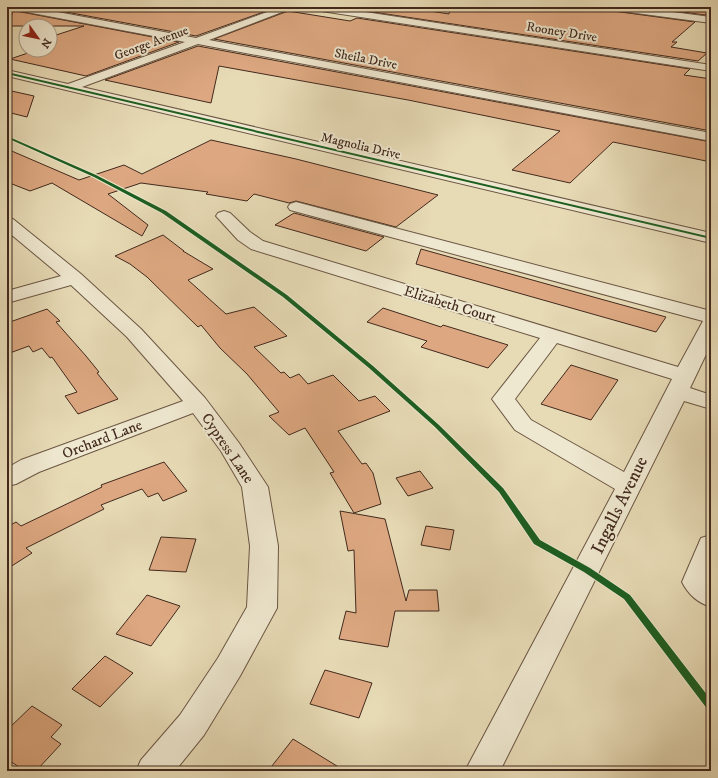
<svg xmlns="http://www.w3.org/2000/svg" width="718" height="778" viewBox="0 0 718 778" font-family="'IM FELL DW Pica',serif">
	<rect width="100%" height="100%" fill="#e7dbb6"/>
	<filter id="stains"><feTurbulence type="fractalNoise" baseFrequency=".005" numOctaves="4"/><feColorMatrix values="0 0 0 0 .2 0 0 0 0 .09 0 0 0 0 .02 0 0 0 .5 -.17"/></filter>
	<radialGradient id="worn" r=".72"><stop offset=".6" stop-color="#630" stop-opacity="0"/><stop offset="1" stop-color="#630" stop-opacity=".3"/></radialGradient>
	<g fill="#dda881" stroke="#42291d">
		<path d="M 39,7 L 261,7 L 272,9 L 196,36 Z"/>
		<path d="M 384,7 L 405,7 L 449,14 L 450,7 L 607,7 L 613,11 L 695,22 L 672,42 L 677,42 L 671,47 L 707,53 L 698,61 L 373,12 Z"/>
		<path d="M 646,7 L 711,7 L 711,9 L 705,15 Z"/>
		<path d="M 12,10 L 16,11 L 179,42 L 86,76 L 10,59 L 37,50 L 50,50 L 50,37 L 84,26 L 11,26 Z"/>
		<path d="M 288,11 L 350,21 L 357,18 L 690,69 L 684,75 L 711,79 L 711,131 L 214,39 Z"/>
		<path d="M 198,46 L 711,142 L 711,162 L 613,142 L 570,183 L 512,170 L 560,131 L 408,100 L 219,66 L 211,103 L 105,80 Z"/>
		<path d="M 7,90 L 34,96 L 27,117 L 7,112 Z"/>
		<path d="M 211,140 L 296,159 L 438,195 L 396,227 L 296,201 L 289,203 L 254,194 L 247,201 L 206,194 L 208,192 L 141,183 L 108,194 L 148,225 L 142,236 L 52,183 L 30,191 L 7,182 L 7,149 L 79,180 L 124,165 L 142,174 Z"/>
		<path d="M 294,213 L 384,237 L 366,251 L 275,225 Z"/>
		<path d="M 163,235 L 184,251 L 183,251 L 213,269 L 188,280 L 226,314 L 254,307 L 287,336 L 254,347 L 281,373 L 284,372 L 290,378 L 299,374 L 308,384 L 333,375 L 359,401 L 375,396 L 390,411 L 338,431 L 362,464 L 366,463 L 373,473 L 381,504 L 354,513 L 330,473 L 334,472 L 305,428 L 289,435 L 269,416 L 279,412 L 247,374 L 220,348 L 201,325 L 198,327 L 147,277 L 130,264 L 115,256 Z"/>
		<path d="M 421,249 L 615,303 L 666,317 L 656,332 L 416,264 Z"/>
		<path d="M 383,308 L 441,327 L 443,325 L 508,345 L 488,368 L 421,347 L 427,341 L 367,322 Z"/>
		<path d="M 47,309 L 60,321 L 56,322 L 86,356 L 99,372 L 97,373 L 118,399 L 78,414 L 65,396 L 77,392 L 52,357 L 50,358 L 42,348 L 33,352 L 29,346 L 7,354 L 7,323 Z"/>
		<path d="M 571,365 L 618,380 L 591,420 L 541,404 Z"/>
		<path d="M 164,462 L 187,491 L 163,501 L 158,493 L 148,497 L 142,489 L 101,505 L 104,509 L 26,548 L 32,553 L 7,569 L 7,527 L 16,522 L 21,526 L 102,487 L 101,485 Z"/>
		<path d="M 420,471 L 433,488 L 408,496 L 396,478 Z"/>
		<path d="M 340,511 L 385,519 L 406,601 L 409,590 L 437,590 L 439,611 L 395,611 L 388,647 L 339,639 L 346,611 L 356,613 L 354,550 L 348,551 Z"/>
		<path d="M 426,526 L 454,530 L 450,550 L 421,545 Z"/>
		<path d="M 161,537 L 196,539 L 186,572 L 149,570 Z"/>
		<path d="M 147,595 L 180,606 L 151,646 L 116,634 Z"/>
		<path d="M 105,656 L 133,673 L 100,707 L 72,689 Z"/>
		<path d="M 325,670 L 372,683 L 359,718 L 310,704 Z"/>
		<path d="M 32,706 L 62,725 L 51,737 L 61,744 L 36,771 L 25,771 L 7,759 L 7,730 Z"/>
		<path d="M 293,739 L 345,771 L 268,771 Z"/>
	</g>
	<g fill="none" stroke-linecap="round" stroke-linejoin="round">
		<defs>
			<g id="minor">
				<path d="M 11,7 L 31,7 L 196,38 L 281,7 L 295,7 L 209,40 L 711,133 L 711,141 L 198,44 L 82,87 L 711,233 L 711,243 L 7,76 L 7,70 L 68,84 L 185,42 L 16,10 Z"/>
				<path d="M 310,7 L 333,7 L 711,65 L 711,71 L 315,10 Z"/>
				<path d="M 608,7 L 634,7 L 711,17 L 711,23 L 613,10 Z"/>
				<path d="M 296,202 L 711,311 L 711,344 L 690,388 L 711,395 L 711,409 L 684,401 L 500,771 L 465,771 L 615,489 L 515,430 L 492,399 L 540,338 L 251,249 L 238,240 L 216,216 L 218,213 L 224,211 L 230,213 L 250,232 L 263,241 L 678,367 L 703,321 L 290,210 L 288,207 L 290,204 ZM 557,343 L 672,379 L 624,472 L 531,420 L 515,399 Z"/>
				<path d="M 7,218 L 13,219 L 81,274 L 141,329 L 205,398 L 239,443 L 268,487 L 278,546 L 277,608 L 240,676 L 204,735 L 175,771 L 136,771 L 141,760 L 180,715 L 218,658 L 247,607 L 250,546 L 242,487 L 221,451 L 193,413 L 39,472 L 16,484 L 7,486 L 7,468 L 21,460 L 183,401 L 127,337 L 71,285 L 7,303 L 7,291 L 61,276 L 7,231 Z"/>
				<path d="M 711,535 L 711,607 C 698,603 688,594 682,582 L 701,538 Z"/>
			</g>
		</defs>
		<use href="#minor" stroke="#6b5643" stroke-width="2"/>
		<use href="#minor" fill="#efe8d0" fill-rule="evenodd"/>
		<defs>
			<g id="cycleway">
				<path d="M 7,72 L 711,237 L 711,239 L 7,74 Z"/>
				<path d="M 7,136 L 96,175 L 166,211 L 287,295 L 373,366 L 439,425 L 503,488 L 540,540 L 590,568 L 630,595 L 711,700 L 711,711 L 708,710 L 624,599 L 584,572 L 534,544 L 499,492 L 435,427 L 369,368 L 283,297 L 162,213 L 94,177 L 7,138 Z"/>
			</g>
		</defs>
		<use href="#cycleway" stroke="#efe8d0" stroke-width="2"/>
		<use href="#cycleway" fill="#1b5e20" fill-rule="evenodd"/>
	</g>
	<g text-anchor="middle" stroke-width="4" stroke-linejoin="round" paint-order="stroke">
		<g font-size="13" fill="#42291d" stroke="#efe8d0">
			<text transform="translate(562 31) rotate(9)" y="5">Rooney Drive</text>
			<text transform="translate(151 42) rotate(-20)" y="5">George Avenue</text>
			<text transform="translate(366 58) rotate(11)" y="5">Sheila Drive</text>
			<text transform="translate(361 145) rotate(13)" y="5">Magnolia Drive</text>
		</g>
		<g font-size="15" fill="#42291d" stroke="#efe8d0">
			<text transform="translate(450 304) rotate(17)" y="5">Elizabeth Court</text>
			<text transform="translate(102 439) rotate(-21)" y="5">Orchard Lane</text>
			<text transform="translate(228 448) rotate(56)" y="5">Cypress Lane</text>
		</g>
		<g font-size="18" fill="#42291d" stroke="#efe8d0">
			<text transform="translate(619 505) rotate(-64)" y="6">Ingalls Avenue</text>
		</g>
	</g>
	<rect width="718" height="778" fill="none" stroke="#e7dbb6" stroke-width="24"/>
	<rect x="8" y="8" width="702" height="762" fill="none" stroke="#42291d" stroke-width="2"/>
	<rect x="12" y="12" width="694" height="754" fill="none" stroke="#42291d"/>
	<g transform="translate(38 38) rotate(123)"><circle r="19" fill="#efe8d0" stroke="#aa9c88"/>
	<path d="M0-3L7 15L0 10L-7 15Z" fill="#8f2418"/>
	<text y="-6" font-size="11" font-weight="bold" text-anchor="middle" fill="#42291d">N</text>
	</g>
	<rect width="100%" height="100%" filter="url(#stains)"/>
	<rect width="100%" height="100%" fill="url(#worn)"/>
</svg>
